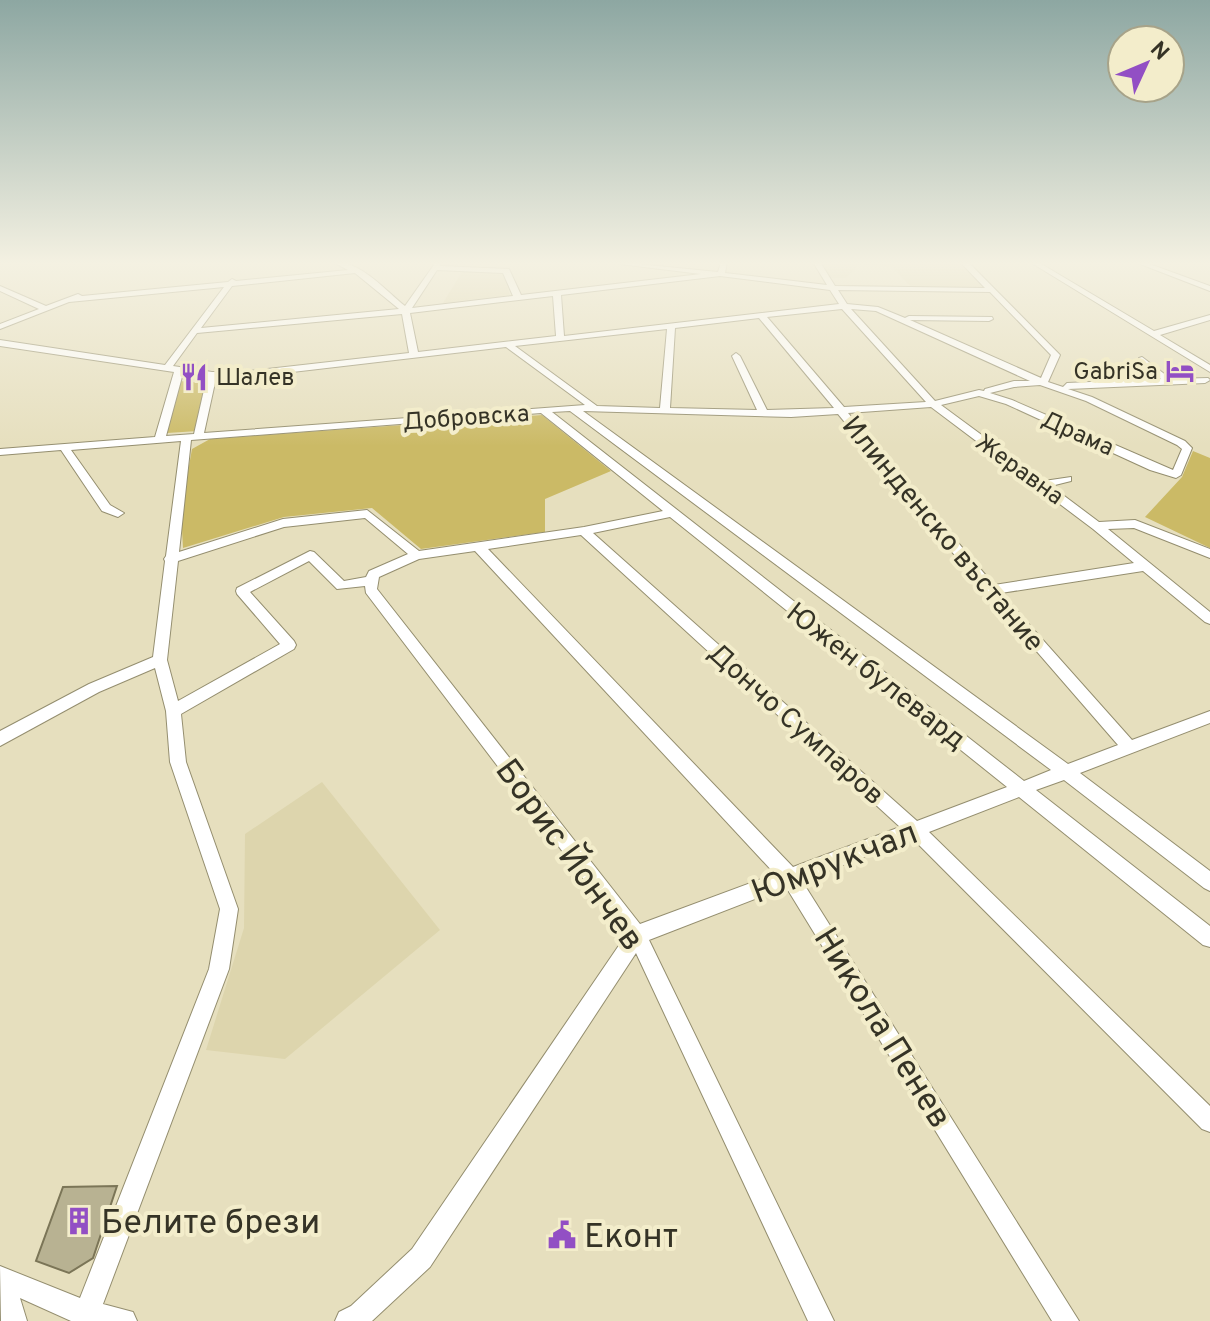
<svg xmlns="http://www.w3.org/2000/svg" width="1210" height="1321" viewBox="0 0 1210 1321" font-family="Overpass,sans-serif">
	<rect width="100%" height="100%" fill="#e6dfbe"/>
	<g fill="#ddd5ad">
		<path d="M 822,262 L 957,262 L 984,288 L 913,289 L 892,267 L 860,264 L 846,278 L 830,278 Z"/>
		<path d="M 462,272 L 503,272 L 510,295 L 443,303 Z"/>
		<path d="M 322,782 L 440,930 L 285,1059 L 206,1050 L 244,928 L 245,834 Z"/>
	</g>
	<g fill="#cbba66">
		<path d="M 179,381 L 206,383 L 198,431 L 167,433 Z"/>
		<path d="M 542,415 L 611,471 L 545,499 L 545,532 L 421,549 L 372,508 L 284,517 L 183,548 L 181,511 L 192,449 L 210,439 Z"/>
		<path d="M 1193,451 L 1210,458 L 1210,548 L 1145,517 L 1182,477 Z"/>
	</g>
	<path fill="#b8b292" stroke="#7b7557" stroke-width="2" d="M 117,1186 L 93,1258 L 69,1273 L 36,1261 L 63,1187 Z"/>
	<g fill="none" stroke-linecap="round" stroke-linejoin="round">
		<defs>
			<g id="minor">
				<path d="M 333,262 C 360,260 386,291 405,306 L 436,262 L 442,262 L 440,266 L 509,269 L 521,295 L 701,274 L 620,264 L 617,262 L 718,272 L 721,262 L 727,262 L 725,273 L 827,285 L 813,262 L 820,262 L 835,286 L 985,288 L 960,262 L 968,262 L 1060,355 L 1048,382 L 1063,387 L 1067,383 L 1161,379 L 1139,362 L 1139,358 L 1142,357 L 1171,379 L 1208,378 L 1210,380 L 1205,383 L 1068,389 L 1092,397 L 1185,441 L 1192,448 L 1181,475 L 1176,478 L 1150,470 L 1006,404 L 979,396 L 941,405 L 1044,481 L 1071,477 L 1071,481 L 1051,486 L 1099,522 L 1135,520 L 1210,549 L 1210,558 L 1134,528 L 1108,529 L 1210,612 L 1210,624 L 1205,622 L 1143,571 L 1001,593 L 1132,740 L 1210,711 L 1210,723 L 1080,773 L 1210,871 L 1210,891 L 1204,888 L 1064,780 L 1036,790 L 1210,926 L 1210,947 L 1203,945 L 1019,797 L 929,832 L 1210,1106 L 1210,1132 L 1202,1129 L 912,838 L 802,881 L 1079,1321 L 1052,1321 L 786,887 L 649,940 L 834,1321 L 808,1321 L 636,953 L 430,1267 L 372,1321 L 335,1321 L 339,1312 L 351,1306 L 412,1249 L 626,935 L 366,593 L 365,586 L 337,589 L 309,561 L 250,592 L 294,641 L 296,645 L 294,649 L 181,714 L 186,762 L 238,909 L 229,969 L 103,1304 L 133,1312 L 137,1321 L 71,1321 L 20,1298 L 27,1321 L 1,1321 L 0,1266 L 80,1298 L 209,969 L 220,909 L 170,762 L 166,711 L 155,668 L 99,692 L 0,746 L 0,731 L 89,684 L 153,657 L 165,561 L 164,559 L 166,556 L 181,441 L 71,450 L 110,505 L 124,513 L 118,517 L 102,511 L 61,450 L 0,455 L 0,449 L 155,437 L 174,372 L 0,346 L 0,340 L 165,365 L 224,287 L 69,302 L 0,329 L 0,324 L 39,309 L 0,291 L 0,286 L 46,306 L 78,294 L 82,296 L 228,282 L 232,279 L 236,281 L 348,270 ZM 437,270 L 503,273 L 513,296 L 412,308 ZM 355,273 L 399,309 L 201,328 L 232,286 ZM 720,276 L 830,290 L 839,304 L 564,336 L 561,295 ZM 838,290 L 990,292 L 1051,355 L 1041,378 L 910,320 L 989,321 L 993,319 L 992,317 L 909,316 L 905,318 L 878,307 L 847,304 ZM 553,296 L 556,336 L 418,352 L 410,313 ZM 842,309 L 926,402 L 844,407 L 767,317 ZM 851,309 L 876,311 L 1030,381 L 1014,381 L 985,389 L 984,391 L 979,390 L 935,401 ZM 402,314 L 409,353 L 241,372 L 212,372 L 173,366 L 197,333 ZM 759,318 L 834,408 L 767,410 L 740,356 L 736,353 L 732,356 L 757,410 L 670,408 L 675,328 ZM 667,329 L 660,408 L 597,406 L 515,346 ZM 506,347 L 585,405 L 204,433 L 216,378 L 241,378 ZM 183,373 L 207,377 L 194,434 L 166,436 ZM 1040,385 L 1086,401 L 1177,445 L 1182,449 L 1173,470 L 1012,400 L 990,393 L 1014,387 ZM 931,407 L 1093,529 L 1134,563 L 994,585 L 848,413 ZM 570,411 L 1051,770 L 1024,781 L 552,412 ZM 583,411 L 791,417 L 838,414 L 986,593 L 1118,745 L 1068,764 ZM 541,413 L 663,511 L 584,527 L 419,551 L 367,510 L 283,519 L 179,552 L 191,440 ZM 670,517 L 1007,787 L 917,821 L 593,533 ZM 365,518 L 408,554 L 369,571 L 366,577 L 344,581 L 314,552 L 310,551 L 237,588 L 236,591 L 237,594 L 280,644 L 178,701 L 167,660 L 178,561 L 284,527 ZM 581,535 L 900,827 L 793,867 L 488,549 ZM 475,551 L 775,874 L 640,924 L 377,589 L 379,577 L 419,559 Z"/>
				<path d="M 1030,262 L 1038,262 L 1154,331 L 1210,315 L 1210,320 L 1160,335 L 1210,365 L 1210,372 Z"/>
				<path d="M 1135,262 L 1144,262 L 1210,286 L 1210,291 Z"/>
			</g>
		</defs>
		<use href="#minor" stroke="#948e6f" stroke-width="2"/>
		<use href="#minor" fill="#fff" fill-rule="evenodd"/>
	</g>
	<linearGradient id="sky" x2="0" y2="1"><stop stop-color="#8da7a2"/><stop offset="0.59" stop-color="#f4f1e2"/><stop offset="1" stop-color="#f4f1e2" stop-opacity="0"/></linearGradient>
	<rect width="1210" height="446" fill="url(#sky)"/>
	<defs>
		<symbol id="hotel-bare" viewBox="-9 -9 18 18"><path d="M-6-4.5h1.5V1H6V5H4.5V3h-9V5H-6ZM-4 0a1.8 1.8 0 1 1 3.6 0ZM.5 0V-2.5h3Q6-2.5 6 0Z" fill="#924fc4" stroke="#f3edcb" stroke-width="2.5" paint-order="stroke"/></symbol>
		<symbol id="restaurant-bare" viewBox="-9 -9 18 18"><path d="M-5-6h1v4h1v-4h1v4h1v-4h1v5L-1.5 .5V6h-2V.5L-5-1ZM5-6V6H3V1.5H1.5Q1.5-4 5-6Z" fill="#924fc4" stroke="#f3edcb" stroke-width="2.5" paint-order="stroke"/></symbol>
		<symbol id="building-bare" viewBox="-9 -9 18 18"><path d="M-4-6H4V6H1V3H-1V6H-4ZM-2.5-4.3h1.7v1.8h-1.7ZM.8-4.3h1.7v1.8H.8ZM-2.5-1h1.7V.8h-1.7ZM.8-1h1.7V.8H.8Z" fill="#924fc4" stroke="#f3edcb" stroke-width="2.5" paint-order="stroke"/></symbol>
		<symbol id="civic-bare" viewBox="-9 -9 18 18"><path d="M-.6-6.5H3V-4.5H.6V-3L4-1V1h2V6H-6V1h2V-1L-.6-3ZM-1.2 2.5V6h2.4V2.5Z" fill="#924fc4" stroke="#f3edcb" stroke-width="2.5" paint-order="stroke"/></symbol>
	</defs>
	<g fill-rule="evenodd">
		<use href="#hotel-bare" x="1160" y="351" width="40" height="40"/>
		<use href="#restaurant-bare" x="174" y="357" width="40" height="40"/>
		<use href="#building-bare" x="59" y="1201" width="40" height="40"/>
		<use href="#civic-bare" x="542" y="1215" width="40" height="40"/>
	</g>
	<g text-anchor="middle" stroke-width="8" stroke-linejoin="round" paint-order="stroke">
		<g font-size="24" fill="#353326" stroke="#f3edcb" text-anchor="end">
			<text x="1158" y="379">GabriSa</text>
			<text x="216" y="385" text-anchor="start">Шалев</text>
		</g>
		<g font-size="24" fill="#353326" stroke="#f3edcb">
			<text transform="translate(466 417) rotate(-4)" y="8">Добровска</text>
			<text transform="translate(1078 433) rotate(24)" y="8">Драма</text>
			<text transform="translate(1020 469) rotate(36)" y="8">Жеравна</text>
		</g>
		<g font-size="28" fill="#353326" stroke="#f3edcb">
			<text transform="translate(944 533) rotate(50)" y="10">Илинденско въстание</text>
			<text transform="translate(877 675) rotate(38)" y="10">Южен булевард</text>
			<text transform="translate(797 723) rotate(42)" y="10">Дончо Сумпаров</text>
		</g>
		<g font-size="34" fill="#353326" stroke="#f3edcb">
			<text transform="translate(571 854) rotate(54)" y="12">Борис Йончев</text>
			<text transform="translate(834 861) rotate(-21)" y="12">Юмрукчал</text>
			<text transform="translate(884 1027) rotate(58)" y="12">Никола Пенев</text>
		</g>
		<g font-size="34" fill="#353326" stroke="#f3edcb" text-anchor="start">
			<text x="101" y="1233">Белите брези</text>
			<text x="584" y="1247">Еконт</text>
		</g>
	</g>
	<g transform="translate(1146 64) rotate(46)"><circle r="38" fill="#f3edcb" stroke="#a7a389" stroke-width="2"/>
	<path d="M0-6L14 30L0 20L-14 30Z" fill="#924fc4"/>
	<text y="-12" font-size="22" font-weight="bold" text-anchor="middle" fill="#353326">N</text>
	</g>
</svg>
